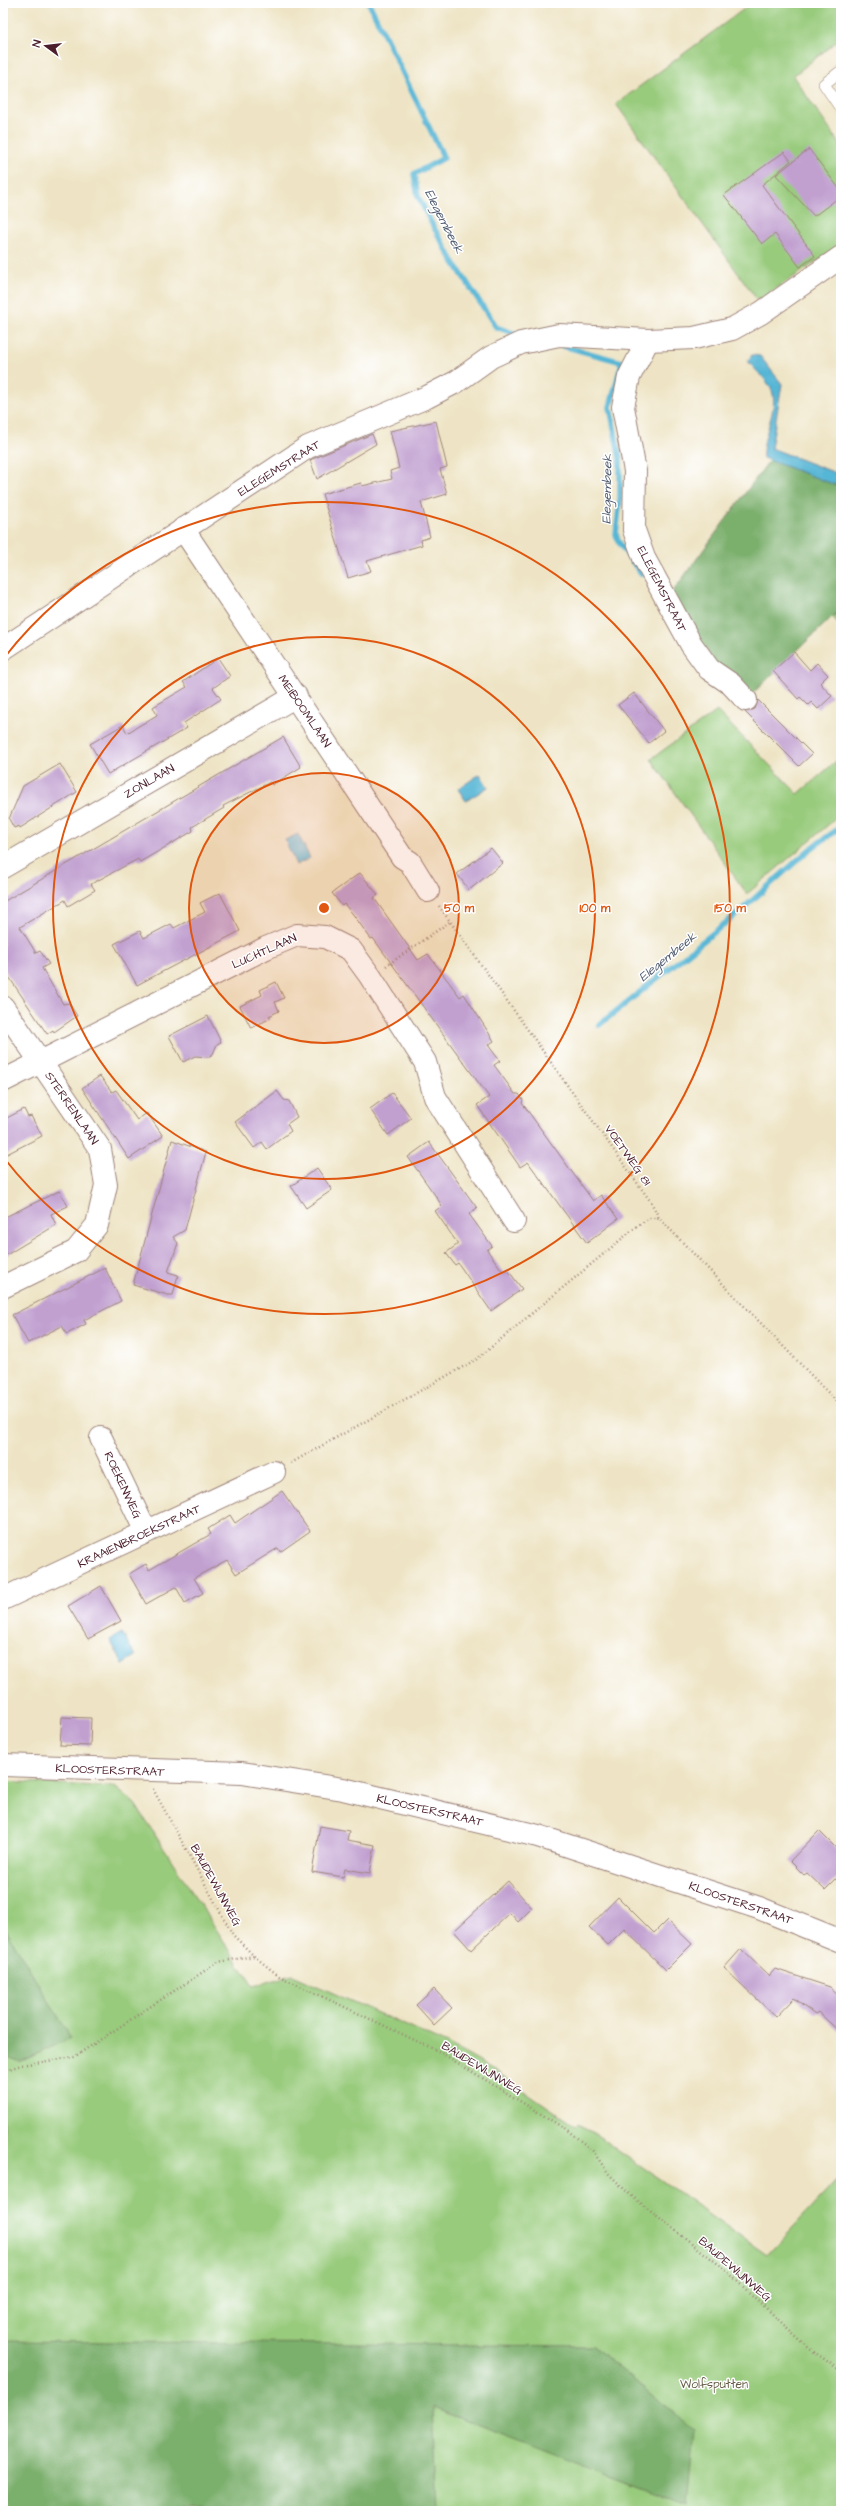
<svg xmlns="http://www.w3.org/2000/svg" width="844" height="2514" viewBox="0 0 844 2514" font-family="'Architects Daughter',sans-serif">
	<rect width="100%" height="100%" fill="#fff"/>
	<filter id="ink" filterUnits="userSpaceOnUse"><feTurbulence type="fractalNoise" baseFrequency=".025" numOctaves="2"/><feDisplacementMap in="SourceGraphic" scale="8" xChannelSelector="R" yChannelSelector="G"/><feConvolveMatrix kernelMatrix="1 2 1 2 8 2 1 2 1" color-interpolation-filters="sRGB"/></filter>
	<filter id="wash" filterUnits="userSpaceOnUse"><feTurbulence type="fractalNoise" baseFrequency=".012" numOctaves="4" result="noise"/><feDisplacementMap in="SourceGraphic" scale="16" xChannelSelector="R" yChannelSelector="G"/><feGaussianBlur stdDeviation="0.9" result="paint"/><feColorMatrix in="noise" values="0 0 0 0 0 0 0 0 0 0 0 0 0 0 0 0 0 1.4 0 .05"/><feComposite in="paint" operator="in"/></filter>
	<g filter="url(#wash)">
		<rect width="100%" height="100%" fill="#eee4c5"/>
		<g fill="#98cb7c" stroke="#717554">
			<path d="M 752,3 L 841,3 L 841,38 L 793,76 L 841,146 L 841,245 L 758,301 L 616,104 Z"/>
			<path d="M 841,611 L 841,626 L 832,617 Z"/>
			<path d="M 717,711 L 798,794 L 841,757 L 841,814 L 747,894 L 651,759 Z"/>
			<path d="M 3,1781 L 115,1787 L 135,1804 L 253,1986 L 293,1975 L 449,2045 L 494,2070 L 576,2126 L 578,2124 L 603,2139 L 767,2255 L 841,2176 L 841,2511 L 3,2511 Z"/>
		</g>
		<g fill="#7aaf6c" stroke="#62674c">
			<path d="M 771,458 L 841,481 L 841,611 L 832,617 L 752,694 L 715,663 L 671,594 Z"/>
			<path d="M 3,1925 L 71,2038 L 20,2062 L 3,2054 Z"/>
			<path d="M 3,2341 L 593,2346 L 694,2430 L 687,2506 L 433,2408 L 438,2511 L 3,2511 Z"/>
		</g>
		<g fill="#56b6d5" stroke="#506a80">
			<path d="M 752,355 L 760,356 L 782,384 L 771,448 L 841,475 L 841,487 L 763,458 C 761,437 779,409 772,391 C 767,378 755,371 748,361 Z"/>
			<path d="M 480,774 L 488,787 L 466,801 L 458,789 Z"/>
			<path d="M 298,834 L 310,858 L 296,865 L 285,840 Z"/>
			<path d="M 122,1633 L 136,1656 L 123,1664 L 110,1640 Z"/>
		</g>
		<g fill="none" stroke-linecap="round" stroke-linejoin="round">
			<g stroke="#56b6d5" stroke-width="5.5">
				<path d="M 369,3 L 444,158 L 414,174 L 418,196 L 433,226 L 453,261 L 496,327 L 519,335"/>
				<path d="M 563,346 L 622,362 L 610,407 L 620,459 L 620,499 L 616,534 L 618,541 L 641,574"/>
				<path d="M 599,1025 L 738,913 L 809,850 L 841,827"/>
			</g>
		</g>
		<g id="blocks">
			<g fill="#c1a0d0">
				<path d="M 809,149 L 841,191 L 841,196 L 814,216 L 776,175 Z"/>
				<path d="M 784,152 L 791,161 L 762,185 L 815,256 L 800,267 L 775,234 L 762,244 L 724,195 Z"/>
				<path d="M 436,421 L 447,467 L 440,469 L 447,494 L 421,502 L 430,537 L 421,540 L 422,545 L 367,561 L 371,571 L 348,578 L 322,494 L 361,483 L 362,486 L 392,479 L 390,471 L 399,468 L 390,431 Z"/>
				<path d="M 372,434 L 376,444 L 317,479 L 310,460 Z"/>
				<path d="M 794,652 L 810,670 L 817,663 L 828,675 L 820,683 L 832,696 L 818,709 L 811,702 L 808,705 L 800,697 L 798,699 L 773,671 Z"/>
				<path d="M 218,658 L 230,676 L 213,688 L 221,699 L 184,723 L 187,728 L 108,774 L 90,744 L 123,725 L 127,733 L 157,715 L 153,707 L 187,687 L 183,682 Z"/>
				<path d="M 634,693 L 664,731 L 649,743 L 618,705 Z"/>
				<path d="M 758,700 L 812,754 L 799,766 L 745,712 L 755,709 Z"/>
				<path d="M 283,737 L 301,767 L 272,785 L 270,782 L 223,806 L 224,808 L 192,827 L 193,831 L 140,862 L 138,859 L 91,884 L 95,890 L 68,906 L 65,900 L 20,927 L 36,953 L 40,951 L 49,964 L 42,968 L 63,1004 L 69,1003 L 77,1016 L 54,1032 L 53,1030 L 47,1034 L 3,968 L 3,902 Z"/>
				<path d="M 60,764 L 77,792 L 20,828 L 19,826 L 14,828 L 9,819 L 23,786 Z"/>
				<path d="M 491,848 L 503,863 L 469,890 L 457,874 Z"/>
				<path d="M 360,873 L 378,895 L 374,898 L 418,960 L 428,954 L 460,997 L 464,994 L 494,1041 L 488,1045 L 500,1061 L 494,1065 L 515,1094 L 519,1094 L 523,1100 L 522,1103 L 593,1201 L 601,1195 L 618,1219 L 587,1243 L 528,1162 L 520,1167 L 477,1105 L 489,1097 L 373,938 L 371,939 L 352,913 L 344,904 L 342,906 L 332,893 Z"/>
				<path d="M 220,893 L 240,931 L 137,985 L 114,944 L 140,931 L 144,938 L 171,924 L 174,928 L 205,912 L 200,903 Z"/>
				<path d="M 276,982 L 284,998 L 275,1002 L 279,1011 L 269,1016 L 271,1018 L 251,1028 L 240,1006 L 262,995 L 260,990 Z"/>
				<path d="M 208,1016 L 221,1042 L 217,1044 L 213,1054 L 208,1057 L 195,1056 L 183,1062 L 169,1036 Z"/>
				<path d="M 100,1076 L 112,1092 L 116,1090 L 137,1120 L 147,1113 L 163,1136 L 129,1159 L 82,1088 Z"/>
				<path d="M 277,1091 L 284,1100 L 289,1101 L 297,1117 L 287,1124 L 291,1131 L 267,1149 L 262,1142 L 254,1148 L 235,1122 Z"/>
				<path d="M 392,1093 L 411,1118 L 388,1135 L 370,1109 Z"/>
				<path d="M 24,1109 L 28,1117 L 31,1116 L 42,1136 L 3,1156 L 3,1120 Z"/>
				<path d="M 172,1140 L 206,1152 L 185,1230 L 173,1237 L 178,1243 L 168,1272 L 178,1275 L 173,1295 L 168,1295 L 133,1285 Z"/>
				<path d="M 429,1142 L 477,1208 L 469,1214 L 492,1246 L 487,1250 L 504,1273 L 508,1270 L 522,1289 L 491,1311 L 458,1263 L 455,1265 L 446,1253 L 458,1244 L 435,1211 L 442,1206 L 437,1198 L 408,1157 Z"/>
				<path d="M 317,1168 L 332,1190 L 306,1208 L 291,1186 Z"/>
				<path d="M 59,1191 L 68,1206 L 51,1214 L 56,1225 L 3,1257 L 3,1218 Z"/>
				<path d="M 105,1268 L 121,1301 L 84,1320 L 86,1324 L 67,1334 L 62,1326 L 28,1343 L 12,1315 Z"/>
				<path d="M 282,1491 L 310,1531 L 280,1552 L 278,1548 L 236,1574 L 227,1560 L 194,1578 L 203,1593 L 185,1603 L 176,1587 L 146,1604 L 129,1574 L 146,1564 L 149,1570 L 211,1534 L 208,1529 L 230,1515 L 235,1523 Z"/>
				<path d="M 101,1586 L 121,1621 L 88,1639 L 68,1606 Z"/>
				<path d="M 62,1717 L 91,1718 L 90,1746 L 60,1745 Z"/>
				<path d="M 320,1826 L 349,1831 L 347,1840 L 375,1845 L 370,1873 L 345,1869 L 343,1877 L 312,1872 Z"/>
				<path d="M 819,1831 L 841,1853 L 841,1874 L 825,1890 L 807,1873 L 804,1875 L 790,1861 Z"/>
				<path d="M 508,1881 L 532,1908 L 518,1922 L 510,1913 L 471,1950 L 454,1931 Z"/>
				<path d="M 618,1897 L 654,1933 L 667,1920 L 692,1944 L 666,1970 L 624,1929 L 608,1945 L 589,1927 Z"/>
				<path d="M 741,1949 L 769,1976 L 775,1969 L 830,1987 L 841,1997 L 841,2033 L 818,2012 L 815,2014 L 794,1998 L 776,2017 L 724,1968 Z"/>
				<path d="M 434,1989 L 452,2008 L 434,2025 L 416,2005 Z"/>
			</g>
		</g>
	</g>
	<g filter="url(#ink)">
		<use href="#blocks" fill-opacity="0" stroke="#9c8278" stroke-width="1"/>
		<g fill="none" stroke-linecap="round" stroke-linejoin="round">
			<defs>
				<path id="service" d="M 841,71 L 824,84 L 841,109"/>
				<g id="minor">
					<path d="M 648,340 L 629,377 L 623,407 L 635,471 L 634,530 L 644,558 L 691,644 L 709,669 L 731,684 L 746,700"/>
					<path d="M 183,529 L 402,857 L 410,862 L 428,891"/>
					<path d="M 3,649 L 308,447 L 427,397 L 456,382 L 491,357 L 521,343 L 559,335 L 648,340 L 694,338 L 732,329 L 761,313 L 841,257"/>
					<path d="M 3,867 L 296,696"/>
					<path d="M 3,1007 L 100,1149 L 106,1185 L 97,1225 L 76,1251 L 3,1287"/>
					<path d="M 3,1081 L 266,948 L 297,935 L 325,937 L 351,950 L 370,976 L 425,1062 L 435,1097 L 514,1221"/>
					<path d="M 101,1438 L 146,1532"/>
					<path d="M 3,1599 L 274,1472"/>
					<path d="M 3,1765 L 242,1773 L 343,1789 L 538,1836 L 759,1908 L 841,1941"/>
				</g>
			</defs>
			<use href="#service" stroke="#9c8278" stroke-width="12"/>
			<use href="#minor" stroke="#9c8278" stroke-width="24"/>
			<g stroke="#9c8278" stroke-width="2.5" stroke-dasharray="1 3" stroke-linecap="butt">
				<path d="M 439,906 L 651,1202 L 659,1218 L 841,1406"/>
				<path d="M 386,966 L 451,921"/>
				<path d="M 291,1463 L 477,1359 L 636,1227 L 649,1218 L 659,1218"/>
				<path d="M 153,1789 L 233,1935 L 254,1956 L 279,1976 L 440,2052 L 567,2130 L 592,2150 L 609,2174 L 628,2193 L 722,2267 L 810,2349 L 841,2371"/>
				<path d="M 3,2071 L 21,2065 L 74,2057 L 218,1962 L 254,1956"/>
			</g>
			<use href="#service" stroke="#fff" stroke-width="11"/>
			<use href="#minor" stroke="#fff" stroke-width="22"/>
		</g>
	</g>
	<circle cx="324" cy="908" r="135" fill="#e0560e" fill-opacity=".12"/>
	<g fill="none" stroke="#e0560e" stroke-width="2">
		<circle cx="324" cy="908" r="135"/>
		<circle cx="324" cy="908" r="271"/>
		<path d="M4 658A406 406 0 1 1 4 1158"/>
	</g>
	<g text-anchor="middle" stroke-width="3" stroke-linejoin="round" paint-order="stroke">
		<g font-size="12" fill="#4a1f2b" stroke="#fff">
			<text transform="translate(279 468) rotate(-32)" y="4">ELEGEMSTRAAT</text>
			<text transform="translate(662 589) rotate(63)" y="4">ELEGEMSTRAAT</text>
			<text transform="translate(305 711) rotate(56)" y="4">MEIBOOMLAAN</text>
			<text transform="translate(149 781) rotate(-30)" y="4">ZONLAAN</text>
			<text transform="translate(264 951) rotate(-24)" y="4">LUCHTLAAN</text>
			<text transform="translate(72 1108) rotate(56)" y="4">STERRENLAAN</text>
			<text transform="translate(628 1155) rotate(55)" y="4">VOETWEG 81</text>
			<text transform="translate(123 1485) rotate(65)" y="4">ROEKENWEG</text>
			<text transform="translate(139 1536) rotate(-25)" y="4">KRAAIENBROEKSTRAAT</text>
			<text transform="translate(110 1770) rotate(2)" y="4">KLOOSTERSTRAAT</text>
			<text transform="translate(430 1810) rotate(13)" y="4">KLOOSTERSTRAAT</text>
			<text transform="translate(216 1885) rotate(61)" y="4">BAUDEWIJNWEG</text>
			<text transform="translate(741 1903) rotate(19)" y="4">KLOOSTERSTRAAT</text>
			<text transform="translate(482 2068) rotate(31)" y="4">BAUDEWIJNWEG</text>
			<text transform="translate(735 2269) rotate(41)" y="4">BAUDEWIJNWEG</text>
		</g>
		<g font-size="12" fill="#655b47" stroke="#fff">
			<text x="714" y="2388">Wolfsputten</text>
		</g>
		<g font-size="13" font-style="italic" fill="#4f5b6f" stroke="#fff">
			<text transform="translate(445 221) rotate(63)" y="5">Elegembeek</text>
			<text transform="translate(606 489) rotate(-89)" y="5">Elegembeek</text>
			<text transform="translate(667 956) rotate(-39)" y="5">Elegembeek</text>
		</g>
	</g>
	<circle cx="324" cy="908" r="6" fill="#e0560e" stroke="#fff" stroke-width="2"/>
	<g font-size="12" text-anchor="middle" font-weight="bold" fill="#e0560e" stroke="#fff" stroke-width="3" stroke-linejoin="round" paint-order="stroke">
		<text x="459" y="912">50 m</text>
		<text x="595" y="912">100 m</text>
		<text x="730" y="912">150 m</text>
	</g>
	<rect width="844" height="2514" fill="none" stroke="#fff" stroke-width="16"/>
	<g transform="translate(46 46) rotate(285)" stroke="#ffffff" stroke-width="3" paint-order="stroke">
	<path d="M0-3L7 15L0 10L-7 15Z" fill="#4a1f2b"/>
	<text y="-6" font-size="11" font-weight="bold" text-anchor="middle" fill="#4a1f2b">N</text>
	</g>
</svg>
